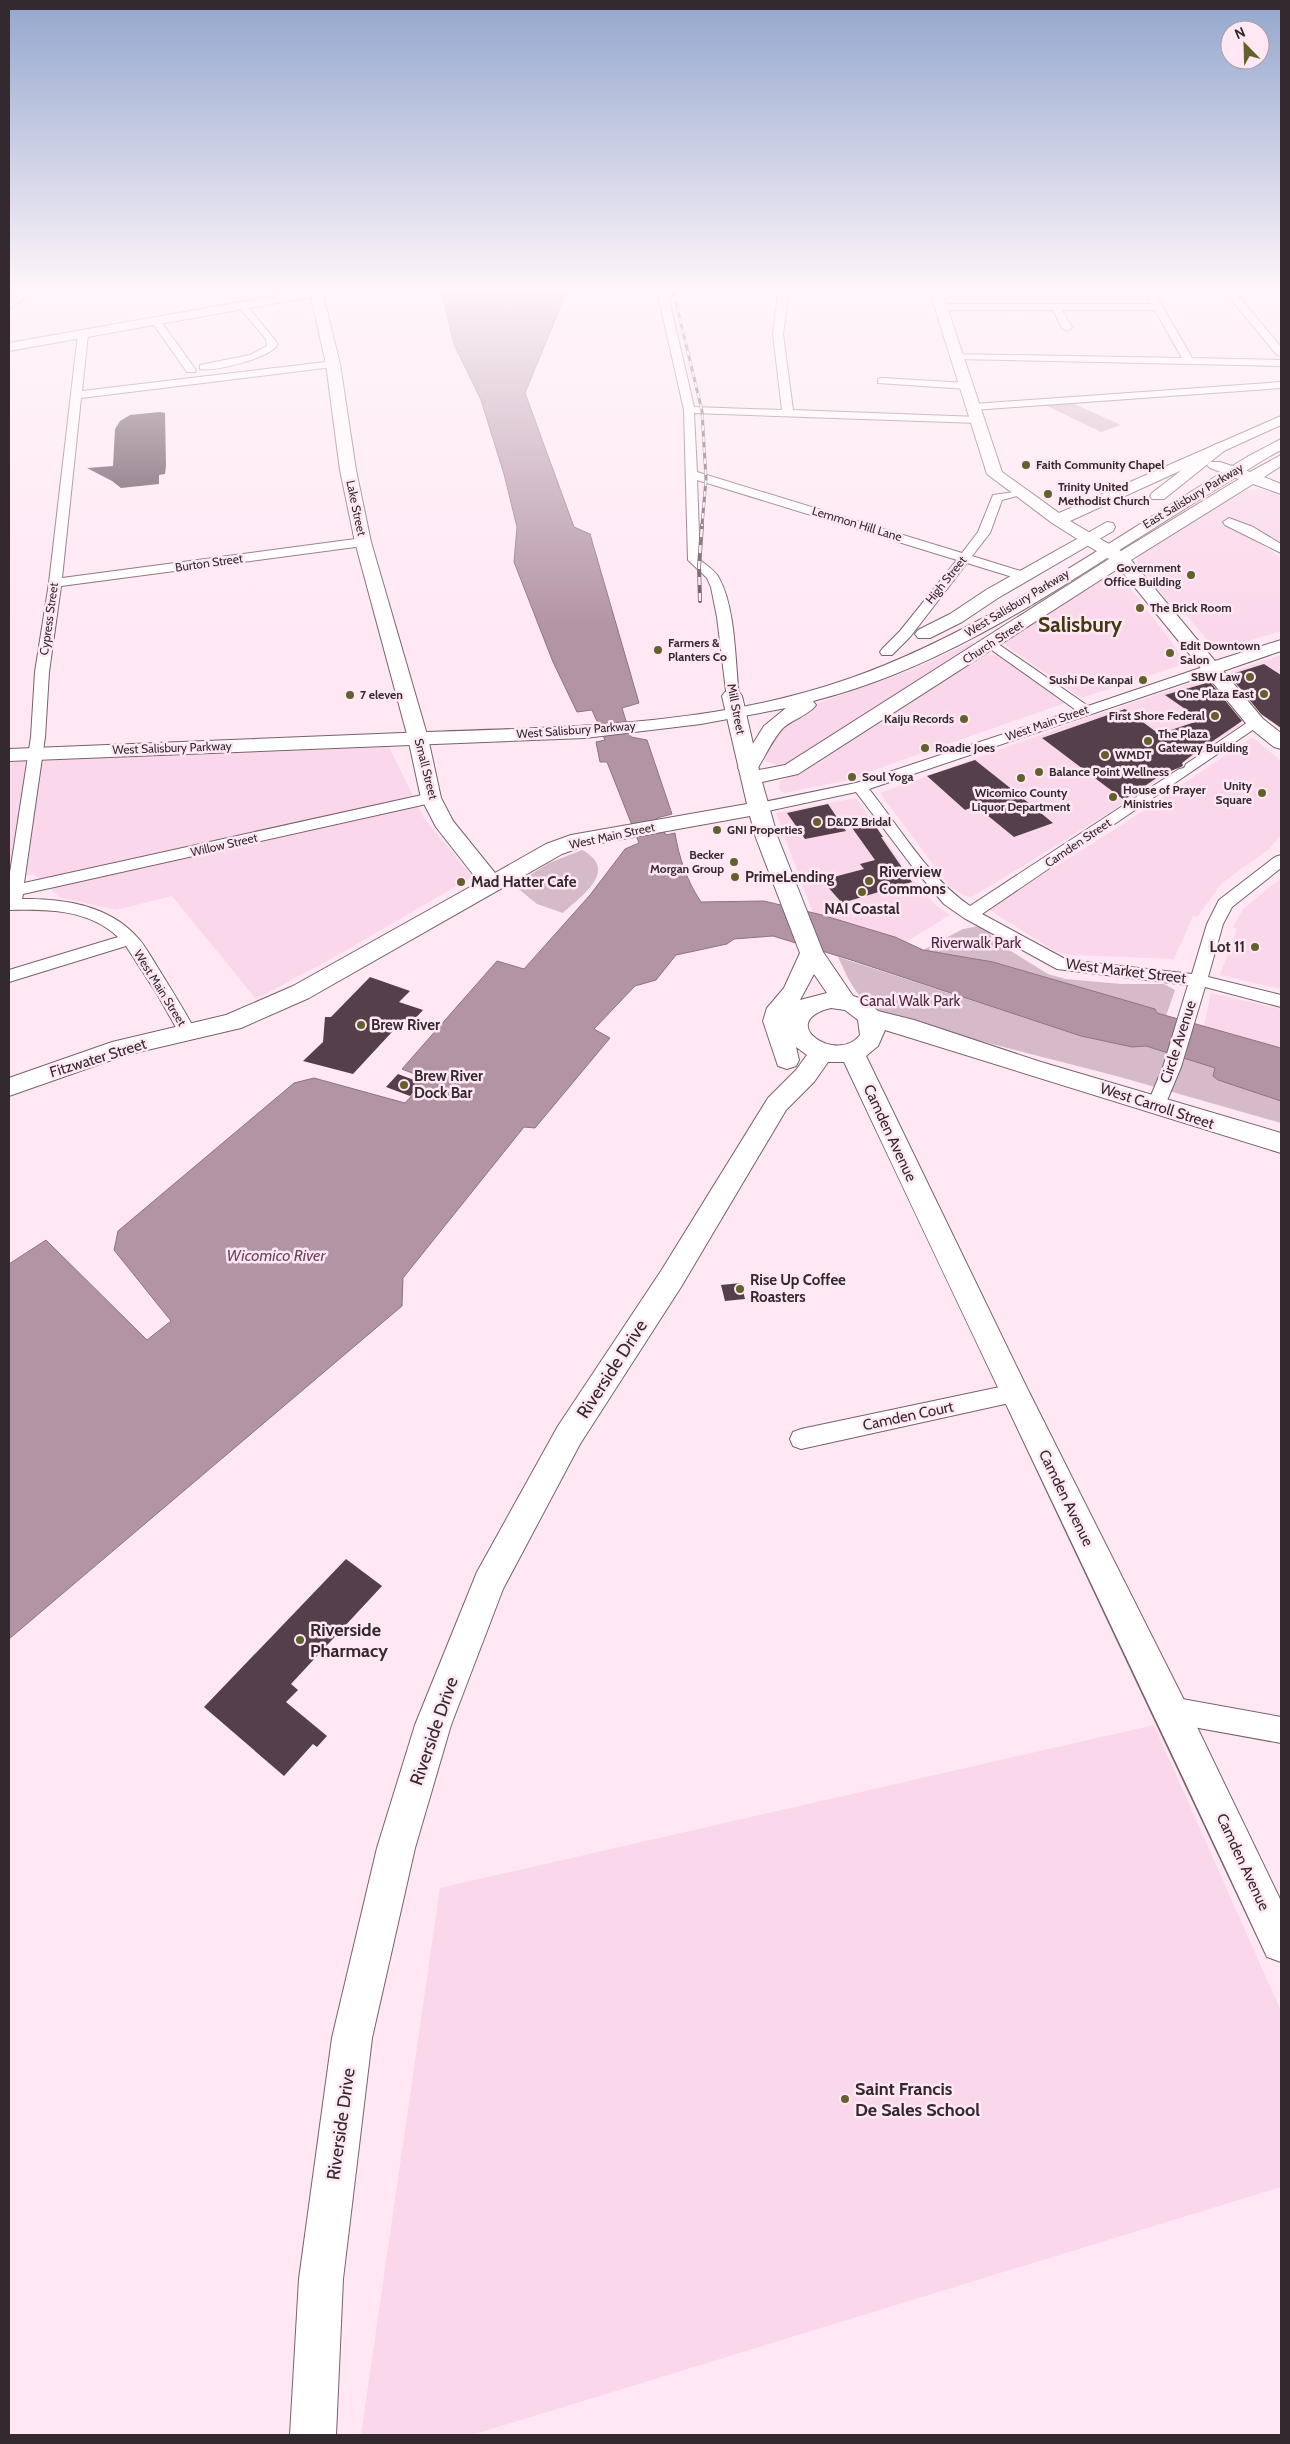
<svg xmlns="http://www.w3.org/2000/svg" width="1290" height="2444" viewBox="0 0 1290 2444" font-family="Cabin,sans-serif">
	<rect width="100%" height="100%" fill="#ffe8f4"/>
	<g fill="#fbd7eb">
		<path d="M 1263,489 L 1281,496 L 1281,543 L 1252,526 L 1238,531 L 1281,557 L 1281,631 L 1216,651 L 1180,607 L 1174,608 L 1172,606 L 1137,563 L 1137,557 L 1238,493 L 1246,490 Z"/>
		<path d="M 1109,575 L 1123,578 L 1187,663 L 1081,698 L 1005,645 L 1005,641 Z"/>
		<path d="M 974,641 L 972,649 L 787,764 L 776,765 L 765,761 L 761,746 L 788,717 L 816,704 L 914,669 Z"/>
		<path d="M 987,655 L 997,655 L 1065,703 L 874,770 L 858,778 L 784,793 L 779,789 L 780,782 Z"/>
		<path d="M 1281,655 L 1281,730 L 1227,673 Z"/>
		<path d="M 1201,680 L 1241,725 L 1102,817 L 972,897 L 965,896 L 950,887 L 880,793 L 1084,719 Z"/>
		<path d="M 1251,738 L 1255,739 L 1281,761 L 1281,835 L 1269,849 L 1222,883 L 1197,917 L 1193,916 L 1174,959 L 1074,955 L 1056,952 L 988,909 L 1120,826 Z"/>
		<path d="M 389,747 L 424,818 L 472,877 L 338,955 L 256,999 L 172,896 L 116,910 L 59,897 L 34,874 L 9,879 L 9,762 Z"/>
		<path d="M 856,798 L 911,877 L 936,905 L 950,915 L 906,942 L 813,913 L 776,813 Z"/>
		<path d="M 1281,878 L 1281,989 L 1220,975 L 1237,929 L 1233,927 L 1243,909 Z"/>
		<path d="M 1211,993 L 1281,1009 L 1281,1048 L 1204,1026 Z"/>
		<path d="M 1154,1725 L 1281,2011 L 1281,2187 L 472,2435 L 361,2435 L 440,1888 Z"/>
	</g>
	<g fill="#d7bac9">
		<path d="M 1072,403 L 1121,425 L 1101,432 L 1045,405 Z"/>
		<path d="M 582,850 C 587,852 590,855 594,859 C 610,878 575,901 563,913 L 537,904 L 516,887 L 517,883 L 549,863 Z"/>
		<path d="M 979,926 L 989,932 L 993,940 L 1048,974 L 1066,979 L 1121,984 L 1164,984 L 1175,990 L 1166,1016 L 1157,1013 L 1154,1009 L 993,962 L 923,950 L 963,929 Z"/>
		<path d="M 838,957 L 1081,1036 L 1132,1047 L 1146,1046 L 1216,1068 L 1214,1073 L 1218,1080 L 1281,1101 L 1281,1123 L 1120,1077 L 907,1022 C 863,1006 857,999 838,957 Z"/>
	</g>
	<path fill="#b394a5" stroke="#8d7482" d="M 440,286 L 569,286 L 525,393 L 574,527 L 590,534 L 639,703 L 622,708 L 631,737 L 647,740 L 672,814 L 657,818 L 666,835 L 675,833 C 679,858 687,881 701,902 L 764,901 L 822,915 L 895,937 L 923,950 L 993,962 L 1155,1009 L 1157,1013 L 1281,1048 L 1281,1101 L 1218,1080 L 1213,1076 L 1215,1068 L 1146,1046 L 1132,1047 L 1081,1036 L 848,959 L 773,936 L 734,939 L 727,944 L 676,955 L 656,980 L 635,986 L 594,1029 L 610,1038 L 535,1128 L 524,1127 L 403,1278 L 402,1306 L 9,1639 L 9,1264 L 46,1240 L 147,1340 L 171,1321 L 114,1250 L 118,1231 L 294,1083 L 314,1078 L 405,1103 L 427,1079 L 402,1069 L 497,961 L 524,969 L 590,895 L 625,849 L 639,843 L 607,762 L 600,762 L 596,742 L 605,740 L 592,710 L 577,712 L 553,662 L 514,562 L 517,527 L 504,474 L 481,400 L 454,344 Z"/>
	<g fill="#553f4b">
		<path d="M 160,412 L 165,413 L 166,466 L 165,474 L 159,475 L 159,484 L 121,488 L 112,481 L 87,468 L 113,466 L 115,429 L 120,421 L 130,415 Z"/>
		<path d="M 1264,664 L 1281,675 L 1281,728 L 1261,714 L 1229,675 Z"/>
		<path d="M 1210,682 L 1242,721 L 1191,756 L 1182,763 L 1183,766 L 1161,775 L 1124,800 L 1042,738 L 1125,709 L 1159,734 L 1201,720 L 1165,695 Z"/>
		<path d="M 975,760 L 1009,787 L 1053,823 L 1014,837 L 976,806 L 965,810 L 927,776 Z"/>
		<path d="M 828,804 L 846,831 L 805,839 L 787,813 Z"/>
		<path d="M 872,821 L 883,837 L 881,837 L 912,882 L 842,903 L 827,886 L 831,885 L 826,879 L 864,869 L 860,864 L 875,860 L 850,825 Z"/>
		<path d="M 370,977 L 410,991 L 399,1002 L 423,1010 L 412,1022 L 404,1019 L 353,1074 L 303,1061 L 323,1042 L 325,1017 L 331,1017 Z"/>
		<path d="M 398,1074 L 422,1083 L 410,1096 L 386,1087 Z"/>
		<path d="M 741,1283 L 745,1299 L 725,1301 L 721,1285 Z"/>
		<path d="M 346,1559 L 382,1586 L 291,1684 L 298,1690 L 286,1702 L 327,1736 L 317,1747 L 313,1744 L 284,1776 L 204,1707 Z"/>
	</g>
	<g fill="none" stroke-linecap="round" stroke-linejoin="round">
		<defs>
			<g id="street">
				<path d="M 34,286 L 45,286 L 9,309 L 9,302 Z"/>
				<path d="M 656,286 L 666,286 L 694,407 L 782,410 L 773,334 L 779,286 L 789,286 L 783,334 L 793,410 L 978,417 L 983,420 L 978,423 L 694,413 L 697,472 L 962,553 L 978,532 L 993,495 L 1021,491 L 1021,495 L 1002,500 L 990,533 L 972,556 L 1027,573 L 1029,576 L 1027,579 L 1019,579 L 967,563 L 910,637 L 892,655 L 882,655 L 880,652 L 882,649 L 900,631 L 957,560 L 697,480 L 700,560 C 707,566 715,570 719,578 C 736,609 735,662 739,696 L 732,700 L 727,699 L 717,617 L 711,587 L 707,578 L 688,560 L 684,410 Z"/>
				<path d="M 1141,286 L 1151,286 L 1192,358 L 1281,360 L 1281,366 L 957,359 L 953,358 L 953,354 L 1182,358 L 1155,310 L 1062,310 L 1072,328 L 1067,331 L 1062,328 L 1053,310 L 941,310 L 936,307 L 941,304 L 1152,304 Z"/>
				<path d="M 1220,286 L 1230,286 L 1281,347 L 1281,356 L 1277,355 Z"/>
				<path d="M 239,303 L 245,303 L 278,344 C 271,358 215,372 200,369 L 200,365 L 250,355 L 267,346 L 266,339 L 239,307 Z"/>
				<path d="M 153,319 L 159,319 L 196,370 L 195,372 L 187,372 L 151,321 Z"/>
				<path d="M 83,331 L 88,334 L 82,391 L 333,361 L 338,364 L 333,367 L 81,398 L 62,578 L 363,538 L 369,542 L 363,546 L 61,586 L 49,672 L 45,737 L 24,883 L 431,793 L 439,798 L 431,803 L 23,894 L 22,899 C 61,898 108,905 136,936 C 145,945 151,957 158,968 C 171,989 185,1011 197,1034 L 194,1038 L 188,1040 L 182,1038 L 157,994 L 126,946 L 9,982 L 9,970 L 118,937 C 88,909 47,909 9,910 L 9,879 L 31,737 L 35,672 L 49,583 L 78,334 Z"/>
				<path d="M 882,378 L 967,383 L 972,386 L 967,389 L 878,383 L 878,379 Z"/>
				<path d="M 1281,382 L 1281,388 L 974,410 L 969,407 L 974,404 Z"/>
				<path d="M 1229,518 L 1253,527 L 1281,544 L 1281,553 L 1225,525 L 1223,522 Z"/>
				<path d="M 991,639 L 1088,706 L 1206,666 L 1211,665 L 1218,669 L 1216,672 L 869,789 C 900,828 929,878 970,906 L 1179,769 L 1184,768 L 1186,764 L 1251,720 L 1256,719 L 1263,723 L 982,914 L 1067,960 L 1192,974 L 1207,924 L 1219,900 L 1275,857 L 1281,855 L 1281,868 L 1232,907 L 1223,924 L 1208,977 L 1281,995 L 1281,1007 L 1205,987 L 1181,1067 L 1163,1110 L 1156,1112 L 1149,1110 L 1147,1105 L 1163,1067 L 1188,985 L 1057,969 L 964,918 L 944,904 L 912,866 L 856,792 L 759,813 L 751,808 L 759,803 L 856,783 L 1076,710 L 986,646 L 984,643 Z"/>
				<path d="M 1014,1384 L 1022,1386 L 1025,1393 L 1022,1400 L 1014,1402 L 801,1449 L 793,1446 L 790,1439 L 793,1432 L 801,1429 Z"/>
				<path d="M 1171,1697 L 1281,1717 L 1281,1743 L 1171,1723 L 1162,1719 L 1158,1710 L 1162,1701 Z"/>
			</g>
			<path id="secondary" d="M 307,286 L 356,286 L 355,289 L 323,295 L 340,364 L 356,470 L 371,542 L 428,738 L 441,798 L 453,821 L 495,873 L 546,844 L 571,835 L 747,804 L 722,696 L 725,692 L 739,692 L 742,696 L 759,770 L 785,765 L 1109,559 L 1052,523 L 987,474 L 928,286 L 940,286 L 1002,472 L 1059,513 L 1281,416 L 1281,425 L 1070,521 L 1121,551 L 1239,479 L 1210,468 L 1207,465 L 1210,462 L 1220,462 L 1250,472 L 1281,455 L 1281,466 L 1264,477 L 1281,484 L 1281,494 L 1253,484 L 1131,560 L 1215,661 L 1281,640 L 1281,651 L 1223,671 L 1263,719 L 1281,733 L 1281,749 L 1274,747 L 1249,727 L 1119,568 L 798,774 L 762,782 L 778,838 L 823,952 L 853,996 L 866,1000 L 878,1011 L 914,1020 L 1041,1062 L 1281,1133 L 1281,1153 L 885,1030 L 878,1046 L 866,1056 L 1027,1388 L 1183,1698 L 1281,1901 L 1281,1962 L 1267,1957 C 1128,1657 984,1361 844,1062 L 828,1062 L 814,1082 L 786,1110 L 681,1287 L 580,1444 L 503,1589 L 451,1725 L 415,1848 L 372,2038 L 343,2279 L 336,2435 L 290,2435 L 299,2279 L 332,2038 L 377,1848 L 415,1725 L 477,1572 L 558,1426 L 661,1271 L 768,1098 L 796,1070 L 807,1055 L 796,1047 L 799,1060 L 796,1066 L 787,1069 L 778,1066 L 763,1021 L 767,1008 L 784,988 L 800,953 L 756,838 L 750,816 L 584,846 L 562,854 L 309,998 L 241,1028 L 126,1055 L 9,1096 L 9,1078 L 112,1042 L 226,1015 L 293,986 L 479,882 L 436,827 L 421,798 L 408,738 L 355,542 L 340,470 L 326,364 L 311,297 L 9,351 L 9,343 L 308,290 ZM 814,974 L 827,993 L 800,1000 ZM 831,1008 L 845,1010 L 858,1020 L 860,1035 C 837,1065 774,1022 831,1008 Z"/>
			<g id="primary">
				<path d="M 1281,439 L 1281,450 C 1260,461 1240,475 1220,487 C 1090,565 963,664 813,701 L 816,705 C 809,715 793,719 783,728 C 771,741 765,758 755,772 L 748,774 L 741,772 L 738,768 L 764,726 L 786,708 L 701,724 L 585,738 L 9,761 L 9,749 C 148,743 288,738 427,732 C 567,727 714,726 848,679 C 988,630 1120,534 1247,457 Z"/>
				<path d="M 1219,443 L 1227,448 L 1224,451 L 1164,499 L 1152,499 L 1150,496 L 1152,493 L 1214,445 Z"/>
				<path d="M 1107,522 L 1113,523 L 1115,527 L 1113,531 L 998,598 L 962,622 L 930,638 L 918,638 L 915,634 L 918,630 L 950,614 L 986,590 Z"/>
			</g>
		</defs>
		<use href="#street" stroke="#79616e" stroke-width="2"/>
		<use href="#secondary" stroke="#79616e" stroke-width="2"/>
		<use href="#primary" stroke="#79616e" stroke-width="2"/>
		<use href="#street" fill="#fff" fill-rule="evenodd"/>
		<use href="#secondary" fill="#fff" fill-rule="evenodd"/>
		<use href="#primary" fill="#fff" fill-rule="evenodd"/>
		<defs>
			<path id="rail-far1" d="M 672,286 L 702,411 L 706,479 L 702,526"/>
			<path id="rail" d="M 700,601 L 699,567 L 702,525"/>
		</defs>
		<use href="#rail-far1" stroke="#63555c" stroke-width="3"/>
		<use href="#rail" stroke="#63555c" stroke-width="4"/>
		<use href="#rail-far1" stroke="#ffe8f4" stroke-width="2" stroke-dasharray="5.5" stroke-linecap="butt"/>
		<use href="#rail" stroke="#ffe8f4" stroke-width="2.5" stroke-dasharray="8" stroke-linecap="butt"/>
	</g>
	<linearGradient id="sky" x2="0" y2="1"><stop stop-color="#93a7cd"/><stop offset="0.46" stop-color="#fff5fa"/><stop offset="1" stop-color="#fff5fa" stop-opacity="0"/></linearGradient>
	<rect width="1290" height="628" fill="url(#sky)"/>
	<g fill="#62602c" stroke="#ffe8f4" stroke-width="2">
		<circle cx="1026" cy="465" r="5"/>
		<circle cx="1048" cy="494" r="5"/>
		<circle cx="1191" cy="575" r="5"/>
		<circle cx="1140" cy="608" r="5"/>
		<circle cx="658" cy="650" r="5"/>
		<circle cx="1170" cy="653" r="5"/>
		<circle cx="1250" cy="677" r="5"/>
		<circle cx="1143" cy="680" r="5"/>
		<circle cx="1264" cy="694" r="5"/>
		<circle cx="350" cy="695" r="5"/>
		<circle cx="1215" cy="716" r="5"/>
		<circle cx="964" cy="719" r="5"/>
		<circle cx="1148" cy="741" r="5"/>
		<circle cx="925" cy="748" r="5"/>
		<circle cx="1105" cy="755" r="5"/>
		<circle cx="1039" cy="772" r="5"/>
		<circle cx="852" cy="777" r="5"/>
		<circle cx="1021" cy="778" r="5"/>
		<circle cx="1262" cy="793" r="5"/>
		<circle cx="1113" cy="797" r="5"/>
		<circle cx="817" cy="822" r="5"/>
		<circle cx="717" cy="830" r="5"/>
		<circle cx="734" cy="862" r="5"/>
		<circle cx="735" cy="877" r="5"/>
		<circle cx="869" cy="881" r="5"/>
		<circle cx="461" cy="882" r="5"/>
		<circle cx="862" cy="892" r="5"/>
		<circle cx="1255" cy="947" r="5"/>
		<circle cx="361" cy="1025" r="5"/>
		<circle cx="404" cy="1085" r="5"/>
		<circle cx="740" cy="1289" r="5"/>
		<circle cx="300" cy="1640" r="5"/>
		<circle cx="845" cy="2099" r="5"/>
	</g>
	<g text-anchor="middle" stroke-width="5" stroke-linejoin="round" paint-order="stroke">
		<g font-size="12" font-weight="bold" fill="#34292f" stroke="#ffe8f4" text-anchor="start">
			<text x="1036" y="469">Faith Community Chapel</text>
			<text x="1058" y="491">Trinity United<tspan x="1058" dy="14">Methodist Church</tspan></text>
			<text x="1181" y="572" text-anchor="end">Government<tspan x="1181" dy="14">Office Building</tspan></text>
			<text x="1150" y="612">The Brick Room</text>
			<text x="668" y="647">Farmers &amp;<tspan x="668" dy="14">Planters Co</tspan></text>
			<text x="1180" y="650">Edit Downtown<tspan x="1180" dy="14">Salon</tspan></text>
			<text x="1240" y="681" text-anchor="end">SBW Law</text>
			<text x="1133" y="684" text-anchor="end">Sushi De Kanpai</text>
			<text x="1254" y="698" text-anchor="end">One Plaza East</text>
			<text x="360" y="699">7 eleven</text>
			<text x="1205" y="720" text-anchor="end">First Shore Federal</text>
			<text x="954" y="723" text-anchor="end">Kaiju Records</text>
			<text x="1158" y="738">The Plaza<tspan x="1158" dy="14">Gateway Building</tspan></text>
			<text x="935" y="752">Roadie Joes</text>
			<text x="1115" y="759">WMDT</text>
			<text x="1049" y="776">Balance Point Wellness</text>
			<text x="862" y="781">Soul Yoga</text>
			<text x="1252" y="790" text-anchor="end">Unity<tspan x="1252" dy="14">Square</tspan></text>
			<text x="1123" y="794">House of Prayer<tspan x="1123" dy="14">Ministries</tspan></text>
			<text x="1021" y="797" text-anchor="middle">Wicomico County<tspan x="1021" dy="14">Liquor Department</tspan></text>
			<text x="827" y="826">D&amp;DZ Bridal</text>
			<text x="727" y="834">GNI Properties</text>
			<text x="724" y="859" text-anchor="end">Becker<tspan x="724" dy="14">Morgan Group</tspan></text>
		</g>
		<g font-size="12" fill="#34292f" stroke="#ffe8f4">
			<text transform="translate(1193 496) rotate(-31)" y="4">East Salisbury Parkway</text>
			<text transform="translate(356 508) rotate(78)" y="4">Lake Street</text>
			<text transform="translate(857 524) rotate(17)" y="4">Lemmon Hill Lane</text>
			<text transform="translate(209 563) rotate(-8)" y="4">Burton Street</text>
			<text transform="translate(946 580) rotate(-51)" y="4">High Street</text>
			<text transform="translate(1017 603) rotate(-31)" y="4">West Salisbury Parkway</text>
			<text transform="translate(49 619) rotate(-82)" y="4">Cypress Street</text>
			<text transform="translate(993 642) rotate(-33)" y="4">Church Street</text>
			<text transform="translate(736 709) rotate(79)" y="4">Mill Street</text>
			<text transform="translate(1047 723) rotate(-19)" y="4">West Main Street</text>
			<text transform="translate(576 730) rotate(-4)" y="4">West Salisbury Parkway</text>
			<text transform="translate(172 748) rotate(-2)" y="4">West Salisbury Parkway</text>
			<text transform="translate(426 769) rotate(76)" y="4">Small Street</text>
			<text transform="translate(612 836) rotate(-12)" y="4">West Main Street</text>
			<text transform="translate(1078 843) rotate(-34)" y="4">Camden Street</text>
			<text transform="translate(224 845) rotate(-13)" y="4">Willow Street</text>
			<text transform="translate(160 988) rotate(58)" y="4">West Main Street</text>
		</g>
		<g font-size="15" font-weight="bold" fill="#34292f" stroke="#ffe8f4" text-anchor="start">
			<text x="879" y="877">Riverview<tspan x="879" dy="17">Commons</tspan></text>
			<text x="745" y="882">PrimeLending</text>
			<text x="471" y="887">Mad Hatter Cafe</text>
			<text x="862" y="914" text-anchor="middle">NAI Coastal</text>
			<text x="1245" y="952" text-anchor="end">Lot 11</text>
			<text x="371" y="1030">Brew River</text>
			<text x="414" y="1081">Brew River<tspan x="414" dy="17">Dock Bar</tspan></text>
			<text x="750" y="1285">Rise Up Coffee<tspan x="750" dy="17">Roasters</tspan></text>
		</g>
		<g font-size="15" fill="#522741" stroke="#ffe8f4">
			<text x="976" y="948">Riverwalk Park</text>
			<text x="910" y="1006">Canal Walk Park</text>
		</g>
		<g font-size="15" fill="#34292f" stroke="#ffe8f4">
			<text transform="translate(1126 971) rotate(7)" y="5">West Market Street</text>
			<text transform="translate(1178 1042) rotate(-72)" y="5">Circle Avenue</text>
			<text transform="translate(98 1058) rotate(-17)" y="5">Fitzwater Street</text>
			<text transform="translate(1157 1106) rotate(18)" y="5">West Carroll Street</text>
			<text transform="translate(890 1133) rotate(65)" y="5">Camden Avenue</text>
			<text transform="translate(908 1416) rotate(-12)" y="5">Camden Court</text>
			<text transform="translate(1066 1498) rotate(64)" y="5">Camden Avenue</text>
			<text transform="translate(1243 1862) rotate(65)" y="5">Camden Avenue</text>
		</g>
		<g font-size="16" font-style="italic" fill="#70425d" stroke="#ffe8f4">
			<text x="276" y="1261">Wicomico River</text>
		</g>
		<g font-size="18" fill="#34292f" stroke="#ffe8f4">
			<text transform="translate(612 1369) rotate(-57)" y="6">Riverside Drive</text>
			<text transform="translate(434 1731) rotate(-71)" y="6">Riverside Drive</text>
			<text transform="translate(341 2124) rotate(-82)" y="6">Riverside Drive</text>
		</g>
		<g font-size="18" font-weight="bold" fill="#34292f" stroke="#ffe8f4" text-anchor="start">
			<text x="310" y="1636">Riverside<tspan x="310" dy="21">Pharmacy</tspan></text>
			<text x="855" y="2095">Saint Francis<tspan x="855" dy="21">De Sales School</tspan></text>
		</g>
		<g font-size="21" font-weight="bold" fill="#3e3b12" stroke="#ffe8f4">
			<text x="1080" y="632">Salisbury</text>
		</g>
	</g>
	<rect width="1290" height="2444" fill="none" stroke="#34292f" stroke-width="20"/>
	<g transform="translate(1245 45) rotate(337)"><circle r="24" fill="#ffe8f4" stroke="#ae9ca5"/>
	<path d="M0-4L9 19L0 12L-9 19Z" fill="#62602c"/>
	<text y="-8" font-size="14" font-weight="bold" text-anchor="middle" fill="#34292f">N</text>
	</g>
</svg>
